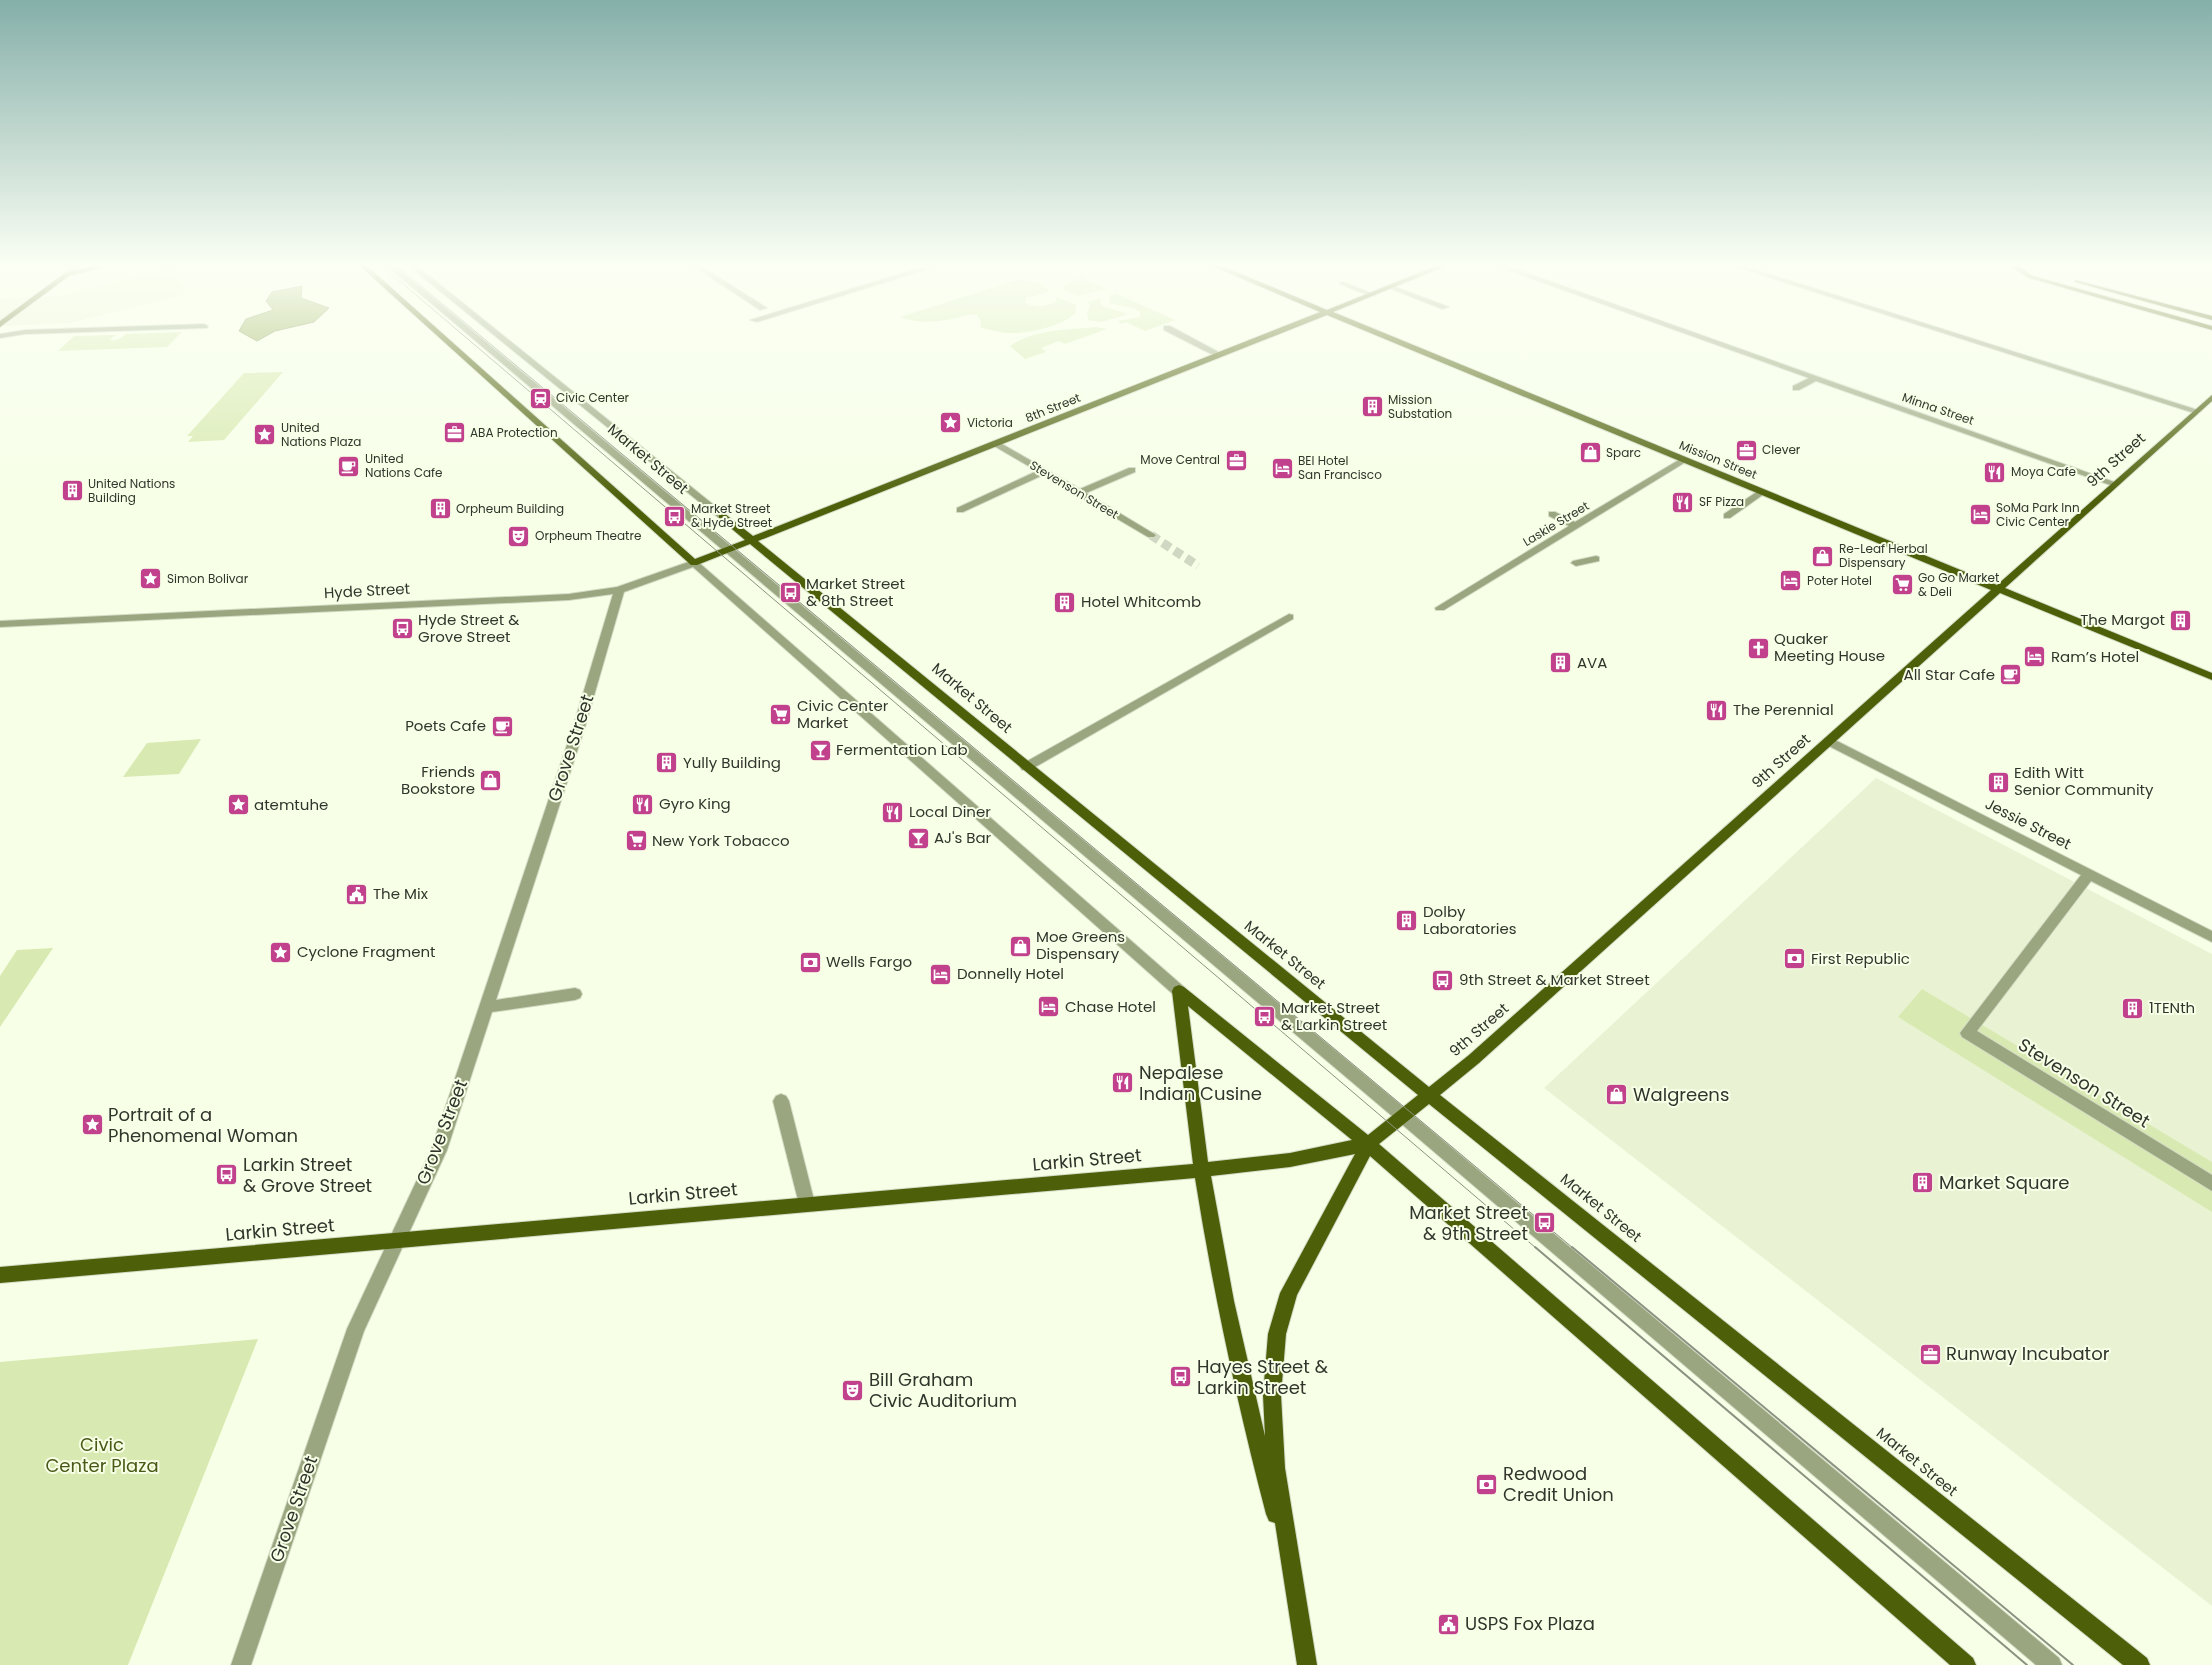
<svg xmlns="http://www.w3.org/2000/svg" width="2212" height="1665" viewBox="0 0 2212 1665" font-family="Poppins,sans-serif">
	<rect width="100%" height="100%" fill="#f7ffe7"/>
	<g fill="#e9f3d4">
		<path d="M 172,268 L 186,294 L 70,323 L 0,326 L 0,299 L 59,296 Z"/>
		<path d="M 1876,778 L 2212,954 L 2212,1606 L 1544,1088 Z"/>
	</g>
	<g fill="#d8eab1">
		<path d="M 1081,277 L 1107,289 L 1078,296 L 1064,290 L 1062,286 Z"/>
		<path d="M 1019,279 L 1042,284 L 1050,292 L 1026,298 L 1025,303 C 1036,307 1044,307 1055,302 L 1057,297 L 1076,305 L 1076,312 C 1065,326 1027,334 1009,333 C 1000,333 991,330 982,328 L 980,326 L 981,321 L 977,315 C 969,314 964,316 957,318 C 938,322 918,324 900,317 Z"/>
		<path d="M 1115,293 L 1175,320 L 1145,331 L 1126,322 L 1122,324 L 1117,321 L 1140,317 L 1140,312 L 1132,308 L 1109,303 L 1110,296 Z"/>
		<path d="M 1101,298 L 1100,304 L 1105,307 L 1129,314 L 1101,322 L 1088,320 L 1087,313 L 1090,305 L 1088,302 Z"/>
		<path d="M 1096,327 L 1107,329 L 1065,344 L 1059,341 L 1041,348 L 1046,352 L 1025,359 L 1010,346 C 1034,329 1068,330 1096,327 Z"/>
		<path d="M 182,332 L 167,347 L 58,351 L 74,336 L 116,335 L 109,340 C 117,341 120,339 126,334 Z"/>
		<path d="M 283,372 L 224,440 L 188,442 L 193,436 L 187,436 L 244,373 Z"/>
		<path d="M 201,739 L 179,774 L 123,777 L 147,743 Z"/>
		<path d="M 53,948 L 0,1027 L 0,976 L 17,950 Z"/>
		<path d="M 1922,989 L 2212,1162 L 2212,1212 L 1898,1017 Z"/>
		<path d="M 258,1339 L 128,1665 L 0,1665 L 0,1362 Z"/>
	</g>
	<path fill="#90a84b" stroke="#748642" d="M 302,286 L 301,298 L 329,308 L 314,322 L 275,331 L 257,341 L 239,331 L 246,319 L 273,310 L 266,301 L 272,292 Z"/>
	<g fill="none" stroke-linecap="round" stroke-linejoin="round">
		<path stroke="#d0d7c2" stroke-width="9" stroke-dasharray="9 5" stroke-linecap="butt" d="M 1151,535 L 1198,566"/>
		<defs>
			<g id="minor">
				<path d="M 72,266 L 80,266 L 69,275 L 65,275 L 65,273 Z"/>
				<path d="M 387,266 L 395,266 L 1408,1111 L 2059,1658 L 2062,1665 L 2036,1665 L 1398,1121 Z"/>
				<path d="M 409,266 L 417,266 L 725,514 L 725,518 L 719,518 Z"/>
				<path d="M 693,266 L 701,266 L 767,308 L 760,310 Z"/>
				<path d="M 926,266 L 938,266 L 757,322 L 750,320 Z"/>
				<path d="M 1496,266 L 1507,266 L 2120,484 L 2113,486 L 1816,381 L 1799,390 L 1793,390 L 1793,386 L 1809,378 Z"/>
				<path d="M 1733,266 L 1744,266 L 2201,411 L 2194,413 Z"/>
				<path d="M 1340,282 L 1344,282 L 1376,295 L 1370,296 L 1340,284 Z"/>
				<path d="M 1389,286 L 1393,286 L 1449,307 L 1442,309 L 1389,288 Z"/>
				<path d="M 204,324 L 208,326 L 207,328 L 25,334 L 0,338 L 0,334 L 25,330 Z"/>
				<path d="M 1164,326 L 1170,326 L 1224,355 L 1217,357 L 1164,330 Z"/>
				<path d="M 997,441 L 1080,489 L 1129,468 L 1135,468 L 1135,472 L 1086,493 L 1156,535 L 1154,537 L 1148,537 L 1043,475 L 963,512 L 957,512 L 957,508 L 1037,471 L 994,446 L 994,442 Z"/>
				<path d="M 1682,458 L 1689,460 L 1444,610 L 1436,610 L 1435,608 L 1569,526 L 1549,516 L 1549,512 L 1555,512 L 1575,522 Z"/>
				<path d="M 1761,489 L 1766,492 L 1764,494 L 1730,518 L 1724,518 L 1724,514 Z"/>
				<path d="M 1596,556 L 1599,557 L 1599,561 L 1576,566 L 1571,563 L 1573,561 Z"/>
				<path d="M 694,560 L 697,561 L 1184,987 L 1186,991 L 1184,995 L 1179,997 L 1174,995 L 693,567 L 624,592 L 585,727 L 496,1000 L 575,988 L 580,990 L 582,994 L 580,998 L 575,1000 L 492,1012 L 447,1150 L 364,1331 L 251,1665 L 231,1665 L 347,1329 L 431,1150 L 573,727 L 613,594 L 569,600 L 0,627 L 0,621 L 569,594 L 617,587 Z"/>
				<path d="M 1289,614 L 1293,615 L 1293,619 L 1030,770 L 1022,770 L 1020,767 L 1022,764 Z"/>
				<path d="M 1829,737 L 2212,931 L 2212,942 L 2091,881 L 1977,1031 L 2212,1175 L 2212,1191 L 1962,1037 L 1960,1033 L 2081,875 L 1825,744 L 1823,741 L 1825,738 Z"/>
				<path d="M 781,1094 L 786,1096 L 789,1101 L 815,1204 L 813,1209 L 807,1211 L 801,1209 L 799,1204 L 773,1101 L 776,1096 Z"/>
			</g>
			<g id="major">
				<path d="M 92,266 L 106,266 L 69,276 L 0,327 L 0,321 L 65,273 Z"/>
				<path d="M 360,266 L 367,266 L 695,559 L 745,540 L 719,518 L 719,514 L 725,514 L 753,536 L 1320,312 L 1212,266 L 1222,266 L 1327,310 L 1436,266 L 1446,266 L 1333,312 L 1997,585 L 2212,395 L 2212,401 L 2005,588 L 2212,673 L 2212,680 L 2000,593 L 1479,1063 L 1440,1095 L 2147,1658 L 2150,1665 L 2123,1665 L 1429,1104 L 1379,1144 L 1973,1658 L 1976,1665 L 1950,1665 L 1370,1156 L 1297,1295 L 1286,1334 L 1281,1395 L 1285,1468 L 1317,1665 L 1297,1665 L 1275,1523 L 1269,1521 L 1266,1514 C 1237,1403 1213,1291 1195,1178 L 0,1283 L 0,1267 L 1193,1164 L 1172,991 L 1174,987 L 1179,985 L 1184,987 L 1368,1135 L 1418,1095 L 750,544 L 697,565 L 691,565 ZM 1327,315 L 1991,590 L 1469,1055 L 1429,1087 L 758,541 ZM 1188,1006 L 1352,1140 L 1290,1153 L 1208,1162 ZM 1355,1154 L 1280,1293 L 1268,1334 L 1263,1395 L 1265,1436 L 1234,1301 L 1211,1176 L 1290,1167 Z"/>
				<path d="M 2009,266 L 2018,266 L 2033,276 L 2212,326 L 2212,330 L 2029,278 Z"/>
				<path d="M 2075,280 L 2212,316 L 2212,320 L 2075,282 Z"/>
			</g>
		</defs>
		<use href="#minor" stroke="#d4dbc5" stroke-width="2"/>
		<use href="#major" stroke="#d4dbc5" stroke-width="2"/>
		<use href="#minor" fill="#9aa67f" fill-rule="evenodd"/>
		<use href="#major" fill="#4d5f09" fill-rule="evenodd"/>
		<g stroke="#8c9282" stroke-width="1">
			<path d="M 382,266 L 1536,1248"/>
			<path d="M 397,266 L 1573,1248"/>
		</g>
		<g stroke="#8c9282" stroke-width="2">
			<path d="M 1535,1247 L 2027,1665"/>
			<path d="M 1572,1247 L 2073,1665"/>
		</g>
	</g>
	<linearGradient id="sky" x2="0" y2="1"><stop stop-color="#85afa9"/><stop offset="0.53" stop-color="#fbfff4"/><stop offset="1" stop-color="#fbfff4" stop-opacity="0"/></linearGradient>
	<rect width="2212" height="500" fill="url(#sky)"/>
	<defs>
		<symbol id="station-square" viewBox="-11 -11 22 22"><rect x="-9" y="-9" width="18" height="18" rx="4" fill="#c1418c" stroke="#f7ffe7"/><path d="M-3-6H3Q5-6 5-4V2Q5 4 3 4L4.5 6H3L1.5 4h-3L-3 6H-4.5L-3 4Q-5 4-5 2V-4Q-5-6-3-6ZM-3.5-4v3h7v-3ZM-3.5 1v1.5H-2V1ZM2 1v1.5H3.5V1Z" fill="#fff"/></symbol>
		<symbol id="building-square" viewBox="-11 -11 22 22"><rect x="-9" y="-9" width="18" height="18" rx="4" fill="#c1418c" stroke="#f7ffe7"/><path d="M-4-6H4V6H1V3H-1V6H-4ZM-2.5-4.3h1.7v1.8h-1.7ZM.8-4.3h1.7v1.8H.8ZM-2.5-1h1.7V.8h-1.7ZM.8-1h1.7V.8H.8Z" fill="#fff"/></symbol>
		<symbol id="sight-square" viewBox="-11 -11 22 22"><rect x="-9" y="-9" width="18" height="18" rx="4" fill="#c1418c" stroke="#f7ffe7"/><path d="M0-6L1.8-2.2L6-1.7L2.9 1.2L3.7 5.4L0 3.3L-3.7 5.4L-2.9 1.2L-6-1.7L-1.8-2.2Z" fill="#fff"/></symbol>
		<symbol id="office-square" viewBox="-11 -11 22 22"><rect x="-9" y="-9" width="18" height="18" rx="4" fill="#c1418c" stroke="#f7ffe7"/><path d="M-6-3h4V-5.5h4V-3h4V5H-6ZM-1-4.5V-3h2v-1.5ZM-6 0V1H6V0Z" fill="#fff"/></symbol>
		<symbol id="shop-square" viewBox="-11 -11 22 22"><rect x="-9" y="-9" width="18" height="18" rx="4" fill="#c1418c" stroke="#f7ffe7"/><path d="M-5-2.5h2.3a2.7 3.5 0 0 1 5.4 0H5L5.5 6h-11ZM-1.5-2.5h3a1.5 2.3 0 0 0-3 0Z" fill="#fff"/></symbol>
		<symbol id="cafe-square" viewBox="-11 -11 22 22"><rect x="-9" y="-9" width="18" height="18" rx="4" fill="#c1418c" stroke="#f7ffe7"/><path d="M-5.5-4.5H6V0H3Q3 3.5 0 3.5H-2.5Q-5.5 3.5-5.5 0ZM3-3.2v2h1.7v-2ZM-6 4.5H4V6H-6Z" fill="#fff"/></symbol>
		<symbol id="hotel-square" viewBox="-11 -11 22 22"><rect x="-9" y="-9" width="18" height="18" rx="4" fill="#c1418c" stroke="#f7ffe7"/><path d="M-6-4.5h1.5V1H6V5H4.5V3h-9V5H-6ZM-4 0a1.8 1.8 0 1 1 3.6 0ZM.5 0V-2.5h3Q6-2.5 6 0Z" fill="#fff"/></symbol>
		<symbol id="restaurant-square" viewBox="-11 -11 22 22"><rect x="-9" y="-9" width="18" height="18" rx="4" fill="#c1418c" stroke="#f7ffe7"/><path d="M-5-6h1v4h1v-4h1v4h1v-4h1v5L-1.5 .5V6h-2V.5L-5-1ZM5-6V6H3V1.5H1.5Q1.5-4 5-6Z" fill="#fff"/></symbol>
		<symbol id="bus-square" viewBox="-11 -11 22 22"><rect x="-9" y="-9" width="18" height="18" rx="4" fill="#c1418c" stroke="#f7ffe7"/><path d="M-5-6H5V4H4V6H2V4H-2V6H-4V4H-5ZM-3.5-4V0h7V-4ZM-3.5 1.2v1.5H-2V1.2ZM2 1.2v1.5H3.5V1.2Z" fill="#fff"/></symbol>
		<symbol id="theatre-square" viewBox="-11 -11 22 22"><rect x="-9" y="-9" width="18" height="18" rx="4" fill="#c1418c" stroke="#f7ffe7"/><path d="M-5-5.5Q0-4 5-5.5V0Q5 5 0 6Q-5 5-5 0ZM-3.3-2.5H-1v1.5H-3.3ZM1-2.5H3.3v1.5H1ZM-2.8 1Q0 5.5 2.8 1Z" fill="#fff"/></symbol>
		<symbol id="supermarket-square" viewBox="-11 -11 22 22"><rect x="-9" y="-9" width="18" height="18" rx="4" fill="#c1418c" stroke="#f7ffe7"/><path d="M-6-5.5h2.5l.6 2H6L4.5 2H-2.5L-4.4-4H-6ZM-1.5 3.2a1.3 1.3 0 1 0 .1 0ZM3 3.2a1.3 1.3 0 1 0 .1 0Z" fill="#fff"/></symbol>
		<symbol id="church-square" viewBox="-11 -11 22 22"><rect x="-9" y="-9" width="18" height="18" rx="4" fill="#c1418c" stroke="#f7ffe7"/><path d="M-1.2-6h2.4v3.5h3.3v2.4h-3.3V6h-2.4V-.1h-3.3v-2.4h3.3Z" fill="#fff"/></symbol>
		<symbol id="bar-square" viewBox="-11 -11 22 22"><rect x="-9" y="-9" width="18" height="18" rx="4" fill="#c1418c" stroke="#f7ffe7"/><path d="M-6-5H6L.8 .8V4.5H3.5V6h-7V4.5H-.8V.8Z" fill="#fff"/></symbol>
		<symbol id="civic-square" viewBox="-11 -11 22 22"><rect x="-9" y="-9" width="18" height="18" rx="4" fill="#c1418c" stroke="#f7ffe7"/><path d="M-.6-6.5H3V-4.5H.6V-3L4-1V1h2V6H-6V1h2V-1L-.6-3ZM-1.2 2.5V6h2.4V2.5Z" fill="#fff"/></symbol>
		<symbol id="bank-square" viewBox="-11 -11 22 22"><rect x="-9" y="-9" width="18" height="18" rx="4" fill="#c1418c" stroke="#f7ffe7"/><path d="M-6-4H6V4H-6ZM0-2.3a2.3 2.3 0 1 0 0 4.6a2.3 2.3 0 1 0 0-4.6Z" fill="#fff"/></symbol>
	</defs>
	<g fill-rule="evenodd">
		<use href="#station-square" x="528" y="386" width="25" height="25"/>
		<use href="#building-square" x="1360" y="394" width="25" height="25"/>
		<use href="#sight-square" x="938" y="410" width="25" height="25"/>
		<use href="#office-square" x="442" y="420" width="25" height="25"/>
		<use href="#sight-square" x="252" y="422" width="25" height="25"/>
		<use href="#office-square" x="1734" y="438" width="25" height="25"/>
		<use href="#shop-square" x="1578" y="440" width="25" height="25"/>
		<use href="#office-square" x="1224" y="448" width="25" height="25"/>
		<use href="#cafe-square" x="336" y="454" width="25" height="25"/>
		<use href="#hotel-square" x="1270" y="456" width="25" height="25"/>
		<use href="#restaurant-square" x="1982" y="460" width="25" height="25"/>
		<use href="#building-square" x="60" y="478" width="25" height="25"/>
		<use href="#restaurant-square" x="1670" y="490" width="25" height="25"/>
		<use href="#building-square" x="428" y="496" width="25" height="25"/>
		<use href="#hotel-square" x="1968" y="502" width="25" height="25"/>
		<use href="#bus-square" x="662" y="504" width="25" height="25"/>
		<use href="#theatre-square" x="506" y="524" width="25" height="25"/>
		<use href="#shop-square" x="1810" y="544" width="25" height="25"/>
		<use href="#sight-square" x="138" y="566" width="25" height="25"/>
		<use href="#hotel-square" x="1778" y="568" width="25" height="25"/>
		<use href="#supermarket-square" x="1890" y="572" width="25" height="25"/>
		<use href="#bus-square" x="778" y="580" width="25" height="25"/>
		<use href="#building-square" x="1052" y="590" width="25" height="25"/>
		<use href="#building-square" x="2168" y="608" width="25" height="25"/>
		<use href="#bus-square" x="390" y="616" width="25" height="25"/>
		<use href="#church-square" x="1746" y="636" width="25" height="25"/>
		<use href="#hotel-square" x="2022" y="644" width="25" height="25"/>
		<use href="#building-square" x="1548" y="650" width="25" height="25"/>
		<use href="#cafe-square" x="1998" y="662" width="25" height="25"/>
		<use href="#restaurant-square" x="1704" y="698" width="25" height="25"/>
		<use href="#supermarket-square" x="768" y="702" width="25" height="25"/>
		<use href="#cafe-square" x="490" y="714" width="25" height="25"/>
		<use href="#bar-square" x="808" y="738" width="25" height="25"/>
		<use href="#building-square" x="654" y="750" width="25" height="25"/>
		<use href="#shop-square" x="478" y="768" width="25" height="25"/>
		<use href="#building-square" x="1986" y="770" width="25" height="25"/>
		<use href="#restaurant-square" x="630" y="792" width="25" height="25"/>
		<use href="#sight-square" x="226" y="792" width="25" height="25"/>
		<use href="#restaurant-square" x="880" y="800" width="25" height="25"/>
		<use href="#bar-square" x="906" y="826" width="25" height="25"/>
		<use href="#supermarket-square" x="624" y="828" width="25" height="25"/>
		<use href="#civic-square" x="344" y="882" width="25" height="25"/>
		<use href="#building-square" x="1394" y="908" width="25" height="25"/>
		<use href="#shop-square" x="1008" y="934" width="25" height="25"/>
		<use href="#sight-square" x="268" y="940" width="25" height="25"/>
		<use href="#bank-square" x="1782" y="946" width="25" height="25"/>
		<use href="#bank-square" x="798" y="950" width="25" height="25"/>
		<use href="#hotel-square" x="928" y="962" width="25" height="25"/>
		<use href="#bus-square" x="1430" y="968" width="25" height="25"/>
		<use href="#hotel-square" x="1036" y="994" width="25" height="25"/>
		<use href="#building-square" x="2120" y="996" width="25" height="25"/>
		<use href="#bus-square" x="1252" y="1004" width="25" height="25"/>
		<use href="#restaurant-square" x="1110" y="1070" width="25" height="25"/>
		<use href="#shop-square" x="1604" y="1082" width="25" height="25"/>
		<use href="#sight-square" x="80" y="1112" width="25" height="25"/>
		<use href="#bus-square" x="214" y="1162" width="25" height="25"/>
		<use href="#building-square" x="1910" y="1170" width="25" height="25"/>
		<use href="#bus-square" x="1532" y="1210" width="25" height="25"/>
		<use href="#office-square" x="1918" y="1342" width="25" height="25"/>
		<use href="#bus-square" x="1168" y="1364" width="25" height="25"/>
		<use href="#theatre-square" x="840" y="1378" width="25" height="25"/>
		<use href="#bank-square" x="1474" y="1472" width="25" height="25"/>
		<use href="#civic-square" x="1436" y="1612" width="25" height="25"/>
	</g>
	<g text-anchor="middle" stroke-width="4" stroke-linejoin="round" paint-order="stroke">
		<g font-size="12" fill="#32352c" stroke="#f7ffe7" text-anchor="start">
			<text x="556" y="402">Civic Center</text>
			<text x="1388" y="404">Mission<tspan x="1388" dy="14">Substation</tspan></text>
			<text x="967" y="427">Victoria</text>
			<text x="281" y="432">United<tspan x="281" dy="14">Nations Plaza</tspan></text>
			<text x="470" y="437">ABA Protection</text>
			<text x="1762" y="454">Clever</text>
			<text x="1606" y="457">Sparc</text>
			<text x="365" y="463">United<tspan x="365" dy="14">Nations Cafe</tspan></text>
			<text x="1220" y="464" text-anchor="end">Move Central</text>
			<text x="1298" y="465">BEI Hotel<tspan x="1298" dy="14">San Francisco</tspan></text>
			<text x="2011" y="476">Moya Cafe</text>
			<text x="88" y="488">United Nations<tspan x="88" dy="14">Building</tspan></text>
			<text x="1699" y="506">SF Pizza</text>
			<text x="1996" y="512">SoMa Park Inn<tspan x="1996" dy="14">Civic Center</tspan></text>
			<text x="456" y="513">Orpheum Building</text>
			<text x="691" y="513">Market Street<tspan x="691" dy="14">&amp; Hyde Street</tspan></text>
			<text x="535" y="540">Orpheum Theatre</text>
			<text x="1839" y="553">Re-Leaf Herbal<tspan x="1839" dy="14">Dispensary</tspan></text>
			<text x="1918" y="582">Go Go Market<tspan x="1918" dy="14">&amp; Deli</tspan></text>
			<text x="167" y="583">Simon Bolivar</text>
			<text x="1807" y="585">Poter Hotel</text>
		</g>
		<g font-size="12" fill="#32352c" stroke="#f7ffe7">
			<text transform="translate(1053 408) rotate(-22)" y="4">8th Street</text>
			<text transform="translate(1938 409) rotate(19)" y="4">Minna Street</text>
			<text transform="translate(1718 460) rotate(22)" y="4">Mission Street</text>
			<text transform="translate(1074 490) rotate(31)" y="4">Stevenson Street</text>
			<text transform="translate(1556 524) rotate(-31)" y="4">Laskie Street</text>
		</g>
		<g font-size="15" fill="#32352c" stroke="#f7ffe7">
			<text transform="translate(648 459) rotate(40)" y="5">Market Street</text>
			<text transform="translate(2116 460) rotate(-42)" y="5">9th Street</text>
			<text transform="translate(367 591) rotate(-3)" y="5">Hyde Street</text>
			<text transform="translate(972 698) rotate(40)" y="5">Market Street</text>
			<text transform="translate(1781 761) rotate(-42)" y="5">9th Street</text>
			<text transform="translate(2028 824) rotate(27)" y="5">Jessie Street</text>
			<text transform="translate(1285 955) rotate(39)" y="5">Market Street</text>
			<text transform="translate(1479 1030) rotate(-41)" y="5">9th Street</text>
			<text transform="translate(1601 1208) rotate(39)" y="5">Market Street</text>
			<text transform="translate(1917 1462) rotate(39)" y="5">Market Street</text>
		</g>
		<g font-size="15" fill="#32352c" stroke="#f7ffe7" text-anchor="start">
			<text x="806" y="589">Market Street<tspan x="806" dy="17">&amp; 8th Street</tspan></text>
			<text x="1081" y="607">Hotel Whitcomb</text>
			<text x="418" y="625">Hyde Street &amp;<tspan x="418" dy="17">Grove Street</tspan></text>
			<text x="2165" y="625" text-anchor="end">The Margot</text>
			<text x="1774" y="644">Quaker<tspan x="1774" dy="17">Meeting House</tspan></text>
			<text x="2051" y="662">Ram’s Hotel</text>
			<text x="1577" y="668">AVA</text>
			<text x="1995" y="680" text-anchor="end">All Star Cafe</text>
			<text x="797" y="711">Civic Center<tspan x="797" dy="17">Market</tspan></text>
			<text x="1733" y="715">The Perennial</text>
			<text x="486" y="731" text-anchor="end">Poets Cafe</text>
			<text x="836" y="755">Fermentation Lab</text>
			<text x="683" y="768">Yully Building</text>
			<text x="475" y="777" text-anchor="end">Friends<tspan x="475" dy="17">Bookstore</tspan></text>
			<text x="2014" y="778">Edith Witt<tspan x="2014" dy="17">Senior Community</tspan></text>
			<text x="659" y="809">Gyro King</text>
			<text x="254" y="810">atemtuhe</text>
			<text x="909" y="817">Local Diner</text>
			<text x="934" y="843">AJ's Bar</text>
			<text x="652" y="846">New York Tobacco</text>
			<text x="373" y="899">The Mix</text>
			<text x="1423" y="917">Dolby<tspan x="1423" dy="17">Laboratories</tspan></text>
			<text x="1036" y="942">Moe Greens<tspan x="1036" dy="17">Dispensary</tspan></text>
			<text x="297" y="957">Cyclone Fragment</text>
			<text x="1811" y="964">First Republic</text>
			<text x="826" y="967">Wells Fargo</text>
			<text x="957" y="979">Donnelly Hotel</text>
			<text x="1459" y="985">9th Street &amp; Market Street</text>
			<text x="1065" y="1012">Chase Hotel</text>
			<text x="1281" y="1013">Market Street<tspan x="1281" dy="17">&amp; Larkin Street</tspan></text>
			<text x="2149" y="1013">1TENth</text>
		</g>
		<g font-size="18" fill="#32352c" stroke="#f7ffe7">
			<text transform="translate(571 748) rotate(-72)" y="6">Grove Street</text>
			<text transform="translate(2084 1083) rotate(32)" y="6">Stevenson Street</text>
			<text transform="translate(442 1132) rotate(-69)" y="6">Grove Street</text>
			<text transform="translate(1087 1160) rotate(-5)" y="6">Larkin Street</text>
			<text transform="translate(683 1194) rotate(-5)" y="6">Larkin Street</text>
			<text transform="translate(280 1230) rotate(-5)" y="6">Larkin Street</text>
			<text transform="translate(294 1509) rotate(-71)" y="6">Grove Street</text>
		</g>
		<g font-size="18" fill="#32352c" stroke="#f7ffe7" text-anchor="start">
			<text x="1139" y="1079">Nepalese<tspan x="1139" dy="21">Indian Cusine</tspan></text>
			<text x="1633" y="1101">Walgreens</text>
			<text x="108" y="1121">Portrait of a<tspan x="108" dy="21">Phenomenal Woman</tspan></text>
			<text x="243" y="1171">Larkin Street<tspan x="243" dy="21">&amp; Grove Street</tspan></text>
			<text x="1939" y="1189">Market Square</text>
			<text x="1528" y="1219" text-anchor="end">Market Street<tspan x="1528" dy="21">&amp; 9th Street</tspan></text>
			<text x="1946" y="1360">Runway Incubator</text>
			<text x="1197" y="1373">Hayes Street &amp;<tspan x="1197" dy="21">Larkin Street</tspan></text>
			<text x="869" y="1386">Bill Graham<tspan x="869" dy="21">Civic Auditorium</tspan></text>
			<text x="1503" y="1480">Redwood<tspan x="1503" dy="21">Credit Union</tspan></text>
			<text x="1465" y="1630">USPS Fox Plaza</text>
		</g>
		<g font-size="18" fill="#495916" stroke="#f7ffe7">
			<text x="102" y="1451">Civic<tspan x="102" dy="21">Center Plaza</tspan></text>
		</g>
	</g>
</svg>
